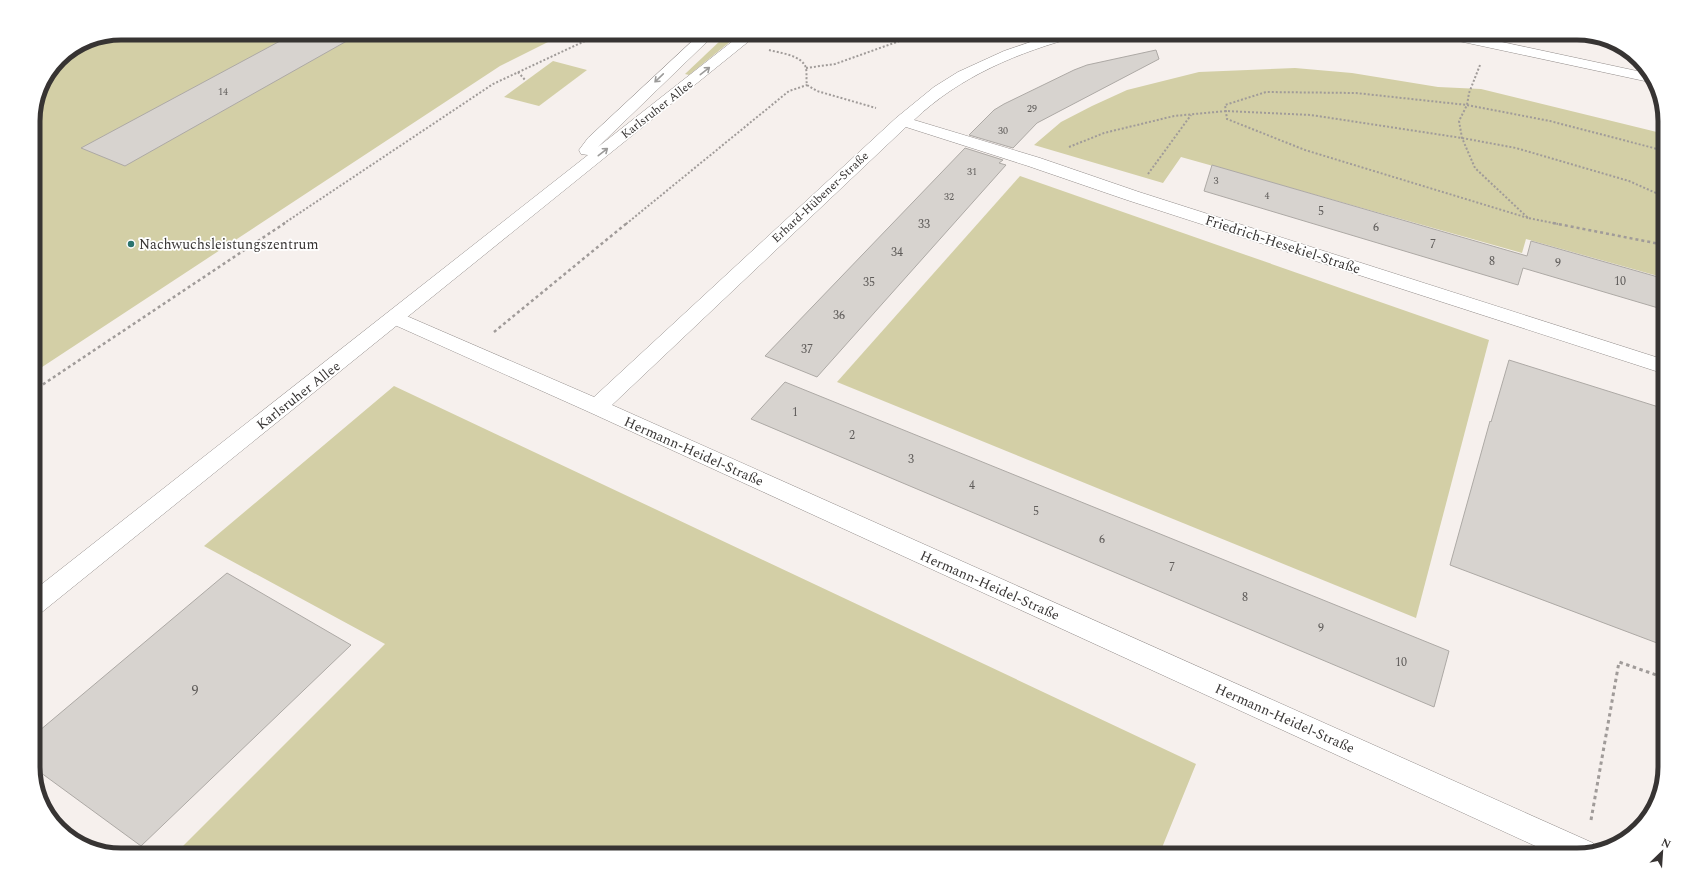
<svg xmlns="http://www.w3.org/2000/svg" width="1698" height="888" viewBox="0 0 1698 888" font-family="Spectral,serif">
	<rect width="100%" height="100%" fill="#f6f0ed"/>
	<g fill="#d3cfa6">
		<path d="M 121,33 L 562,33 L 562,35 L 500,66 L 33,373 L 33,115 L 42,82 L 59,59 L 87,40 Z"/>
		<path d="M 722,39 L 731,41 L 689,75 L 685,74 Z"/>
		<path d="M 553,61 L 587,70 L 539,106 L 504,97 Z"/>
		<path d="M 1295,68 L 1352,73 L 1438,87 L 1481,89 L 1665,134 L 1665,278 L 1526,239 L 1522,253 L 1181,157 L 1163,183 L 1034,145 L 1061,122 L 1092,106 L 1127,90 L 1199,72 Z"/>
		<path d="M 1020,176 L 1489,340 L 1416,618 L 837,382 Z"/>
		<path d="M 394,386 L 1196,764 L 1159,855 L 174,855 L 385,644 L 204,546 Z"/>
	</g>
	<g fill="#d7d3cf" stroke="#ada9a5">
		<path d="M 295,33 L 361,33 L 125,166 L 81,148 Z"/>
		<path d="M 1156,50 L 1159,59 L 1037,123 L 1013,148 L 969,135 L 994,110 L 1004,104 L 1074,70 L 1087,65 Z"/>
		<path d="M 965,148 L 1003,160 L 999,163 L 1006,165 L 817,377 L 765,356 Z"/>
		<path d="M 1212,165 L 1527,256 L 1531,241 L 1665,279 L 1665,310 L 1523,268 L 1518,285 L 1204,191 Z"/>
		<path d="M 1509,360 L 1665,409 L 1665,646 L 1450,565 L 1490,421 L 1491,422 Z"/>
		<path d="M 785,382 L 1449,651 L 1434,707 L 751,419 Z"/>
		<path d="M 227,573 L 351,645 L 141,846 L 33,767 L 33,736 Z"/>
	</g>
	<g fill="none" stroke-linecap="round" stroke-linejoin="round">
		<defs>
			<g id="street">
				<path d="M 1057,33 L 1081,33 L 1079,36 C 1019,52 960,76 914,120 L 1040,158 L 1139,192 L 1665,360 L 1665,374 L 1127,200 L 1028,166 L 906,127 L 612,405 L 1593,843 L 1596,850 L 1577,855 L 1555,855 L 589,412 L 388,322 L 385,318 L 388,314 L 395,312 L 402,314 L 594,397 L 896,118 L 934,87 L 958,72 L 1004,51 Z"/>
				<path d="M 1433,33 L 1460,33 L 1651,74 L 1654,83 L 1440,37 L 1435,36 Z"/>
			</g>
			<path id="secondary" d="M 701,33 L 716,33 L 598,147 L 743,33 L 759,33 L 42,612 L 33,615 L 33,591 L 588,155 L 581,154 L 579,150 L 588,138 Z"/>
		</defs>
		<use href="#street" stroke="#948e8c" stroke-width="1"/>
		<use href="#secondary" stroke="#948e8c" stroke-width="1"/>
		<g stroke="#a09b99" stroke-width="2" stroke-dasharray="2 2" stroke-linecap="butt">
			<path d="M 769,50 C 780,53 802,55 806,68 C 807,74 806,80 807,85 L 817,91 L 876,108"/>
			<path d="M 1480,65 L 1469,93 L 1467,105 L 1459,121 L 1462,138 L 1475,168 L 1528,218 L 1558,224"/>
			<path d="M 806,68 L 835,64 L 922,33"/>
			<path d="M 518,72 L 526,81"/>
			<path d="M 1069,147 L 1104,133 L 1174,116 L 1226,111 L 1311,115 L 1462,138 L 1516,148 L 1629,181 L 1665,197"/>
			<path d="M 1148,174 L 1191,115"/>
			<path d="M 1528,218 L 1305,150 L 1227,119 L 1225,105 L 1266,92 L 1356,93 L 1467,105 L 1550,121 L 1665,151"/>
			<path d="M 283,224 L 493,84 L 602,33"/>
			<path d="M 626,224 L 789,91 L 807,85"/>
		</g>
		<g stroke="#a09b99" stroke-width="2.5" stroke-dasharray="3 3" stroke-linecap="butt">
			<path d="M 1553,223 L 1665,245"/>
			<path d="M 494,332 L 627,223"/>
			<path d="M 33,391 L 285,223"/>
		</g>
		<path stroke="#a09b99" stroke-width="3" stroke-dasharray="3.5 3.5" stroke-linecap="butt" d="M 1591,820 L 1619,662 L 1665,678"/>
		<use href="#street" fill="#fff" fill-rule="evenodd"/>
		<use href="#secondary" fill="#fff" fill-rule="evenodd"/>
	</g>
	<defs><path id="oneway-shaft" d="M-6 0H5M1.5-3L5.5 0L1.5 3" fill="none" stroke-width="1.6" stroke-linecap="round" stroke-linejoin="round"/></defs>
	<g stroke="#9b9a99">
		<use href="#oneway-shaft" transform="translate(705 71) rotate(-38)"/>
		<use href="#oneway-shaft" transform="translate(659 78) rotate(136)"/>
		<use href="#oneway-shaft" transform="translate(603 152) rotate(-38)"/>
	</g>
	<circle fill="#2c746e" stroke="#fff" stroke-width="1.5" cx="131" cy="244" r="4"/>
	<g text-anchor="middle" stroke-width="3.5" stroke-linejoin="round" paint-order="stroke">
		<g font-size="10" fill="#5f5c5a">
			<text x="223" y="95">14</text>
			<text x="1032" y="112">29</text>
			<text x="1003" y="134">30</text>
			<text x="972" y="175">31</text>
			<text x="1216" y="184">3</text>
			<text x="1267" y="199">4</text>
			<text x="949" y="200">32</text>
		</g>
		<g font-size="12" fill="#373433" stroke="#fff">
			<text transform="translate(657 109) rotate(-38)" y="4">Karlsruher Allee</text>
			<text transform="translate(820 197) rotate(-43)" y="4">Erhard-Hübener-Straße</text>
		</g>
		<g font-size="12" fill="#5f5c5a">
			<text x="1321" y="215">5</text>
			<text x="924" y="228">33</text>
			<text x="1376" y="231">6</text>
			<text x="1433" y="248">7</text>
			<text x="897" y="256">34</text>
			<text x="1492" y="265">8</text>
			<text x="1558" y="267">9</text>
			<text x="1620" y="285">10</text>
			<text x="869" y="286">35</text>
			<text x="839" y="319">36</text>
			<text x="807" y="353">37</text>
			<text x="795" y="416">1</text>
			<text x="852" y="439">2</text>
			<text x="911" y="463">3</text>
			<text x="972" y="489">4</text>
			<text x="1036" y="515">5</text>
			<text x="1102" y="543">6</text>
			<text x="1172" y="571">7</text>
			<text x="1245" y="601">8</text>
			<text x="1321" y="632">9</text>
			<text x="1401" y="666">10</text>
		</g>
		<g font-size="14" fill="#373433" stroke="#fff" text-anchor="start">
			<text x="139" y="249">Nachwuchsleistungszentrum</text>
		</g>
		<g font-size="14" fill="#373433" stroke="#fff">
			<text transform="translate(1283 244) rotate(18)" y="5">Friedrich-Hesekiel-Straße</text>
			<text transform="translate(298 395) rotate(-38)" y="5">Karlsruher Allee</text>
			<text transform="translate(694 451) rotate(24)" y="5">Hermann-Heidel-Straße</text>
			<text transform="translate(990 585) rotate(24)" y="5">Hermann-Heidel-Straße</text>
			<text transform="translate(1285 718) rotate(24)" y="5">Hermann-Heidel-Straße</text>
		</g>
		<g font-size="14" fill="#5f5c5a">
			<text x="195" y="695">9</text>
		</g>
	</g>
	<path d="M0 0H1698V888H0ZM121 40H1577A81 81 0 0 1 1658 121V767A81 81 0 0 1 1577 848H121A81 81 0 0 1 40 767V121A81 81 0 0 1 121 40Z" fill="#fff" fill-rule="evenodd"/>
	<path fill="none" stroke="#373433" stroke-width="5" d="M121 40H1577A81 81 0 0 1 1658 121V767A81 81 0 0 1 1577 848H121A81 81 0 0 1 40 767V121A81 81 0 0 1 121 40Z"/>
	<g transform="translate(1662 852) rotate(25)" stroke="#ffffff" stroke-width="3" paint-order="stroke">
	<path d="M0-3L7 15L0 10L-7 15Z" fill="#373433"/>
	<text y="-6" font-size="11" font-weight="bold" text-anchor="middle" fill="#373433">N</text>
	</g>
</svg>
